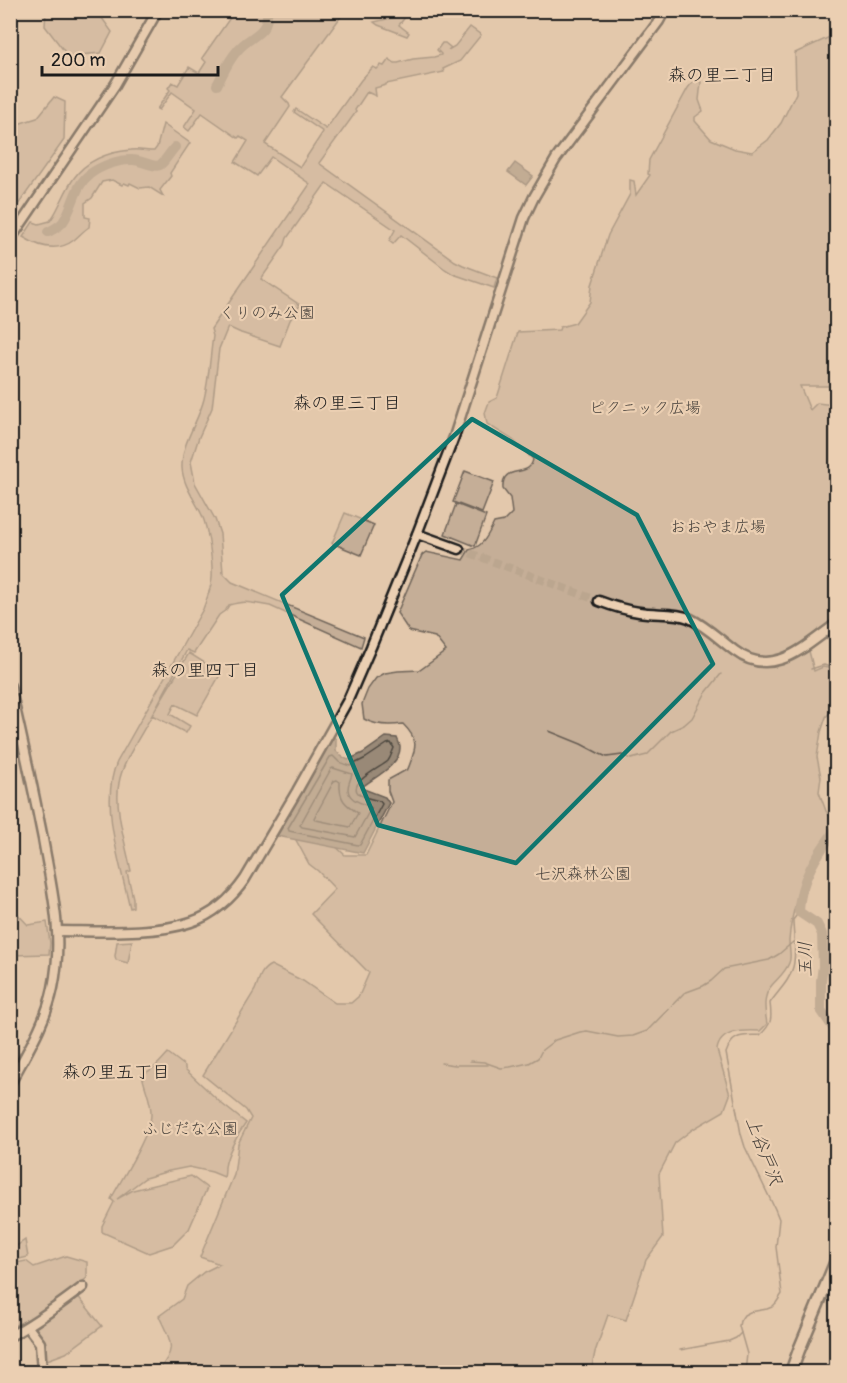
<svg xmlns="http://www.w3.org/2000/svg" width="847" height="1383" viewBox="0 0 847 1383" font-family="Pangolin,'Klee One',sans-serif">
	<rect width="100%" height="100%" fill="#e3c8ac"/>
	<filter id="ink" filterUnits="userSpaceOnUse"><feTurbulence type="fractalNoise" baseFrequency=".0167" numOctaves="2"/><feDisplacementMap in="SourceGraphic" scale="12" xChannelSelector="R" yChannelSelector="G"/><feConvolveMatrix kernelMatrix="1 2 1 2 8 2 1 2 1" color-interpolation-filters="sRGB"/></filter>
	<g filter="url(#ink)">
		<g fill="#c5ae97" stroke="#70655a" stroke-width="1.5">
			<path d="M 46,11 L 97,11 L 112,32 L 101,53 L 68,56 L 45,26 Z"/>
			<path d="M 226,11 L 345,11 L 282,97 L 289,104 L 290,107 L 265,144 L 300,167 L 323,132 L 294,112 L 296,109 L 326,129 L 361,80 L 373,67 L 377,69 L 381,65 L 384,66 L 389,59 L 395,63 L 398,63 L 413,59 L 434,57 L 441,55 L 441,54 L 437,50 L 442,43 L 445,43 L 451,48 L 448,50 L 455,46 L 470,27 L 481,35 L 460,61 L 443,69 L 444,72 L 386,84 L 386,85 L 375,88 L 376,96 L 367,92 L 355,110 L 356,112 L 319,163 L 455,261 L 463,265 L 497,278 L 494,288 L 453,274 L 445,269 L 401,235 L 393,244 L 389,241 L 395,230 L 326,183 L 287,238 L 285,245 L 261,279 L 300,305 L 290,320 L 280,346 L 241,333 L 228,327 L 219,349 L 212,408 L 199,437 L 191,462 L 195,483 L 215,519 L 220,534 L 223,573 L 232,582 L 364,637 L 361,647 L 270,606 C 252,604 249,599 229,605 L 226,610 L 219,615 L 194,653 L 187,650 L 152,715 L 189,653 L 221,673 L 197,715 L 175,704 L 170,714 L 190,726 L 186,733 L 152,715 C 142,734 122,762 119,783 C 114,808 126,845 131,871 L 127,872 L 133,898 L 133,907 L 130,908 C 121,866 99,803 117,762 L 203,609 C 207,598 211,589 212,578 C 213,562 208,529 202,515 C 195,500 183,485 182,468 C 181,443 198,423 204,399 C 209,379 210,357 213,336 L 211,329 L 310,184 L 271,157 L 257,176 L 235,162 L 248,141 L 240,136 L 238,138 L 202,113 L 189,131 L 184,127 L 196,109 L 172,92 L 159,110 L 157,109 L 170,90 L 168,88 L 172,82 L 178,85 L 189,67 L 199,73 L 206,62 L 202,58 L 232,15 Z"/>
			<path d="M 836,13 L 836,386 L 800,386 L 810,410 L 817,403 L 834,405 L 836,411 L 836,615 L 832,621 L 806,639 L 814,671 L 823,667 L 833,669 L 836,677 L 836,706 L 826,717 L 821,732 L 817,757 L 821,777 L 819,792 L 826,811 L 834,822 C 827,847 806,866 799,891 C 794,908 790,924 789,941 C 789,948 792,957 789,963 C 785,973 779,977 772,985 C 762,996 765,1011 767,1024 L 760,1031 C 744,1030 720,1030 717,1050 L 730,1095 L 724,1111 L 693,1129 L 675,1143 L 659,1174 L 663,1237 L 646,1260 L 626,1320 L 608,1315 L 595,1352 L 591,1372 L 157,1372 C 178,1348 171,1343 159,1316 L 182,1299 L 187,1286 L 204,1272 L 220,1264 L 200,1257 L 234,1175 L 238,1144 L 251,1118 L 246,1110 L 203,1075 L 255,990 C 259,980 260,970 271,965 L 303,981 L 335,1003 L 351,1003 L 359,996 L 369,973 L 311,914 L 335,889 L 318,871 L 309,864 L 290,829 L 354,790 L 332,843 L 345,855 L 366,855 L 392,802 L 388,791 L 388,780 L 408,769 C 416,748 420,741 403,724 C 389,726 376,726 364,719 L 362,704 L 368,689 L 376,678 L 385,673 L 398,671 L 420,670 L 446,651 L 435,637 L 409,631 L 397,613 L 422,555 L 426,552 L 463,560 L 469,550 C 483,547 488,535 494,523 L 504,521 L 512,513 L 510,498 L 503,489 C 501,462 530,480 533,459 L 513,440 L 487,424 L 485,413 L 489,402 L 497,398 L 518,332 L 559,330 L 560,327 L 575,323 L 590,302 L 592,285 L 608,235 L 630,194 L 630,180 L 634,181 L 636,195 L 650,175 L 648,174 L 649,160 L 688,88 L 694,80 L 698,80 L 701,82 L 699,100 L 703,111 L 695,117 L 695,121 L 711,139 L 735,149 L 752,152 L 768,140 L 781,123 L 796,93 L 795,53 L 830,37 C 835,29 831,21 836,13 Z"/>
			<path d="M 404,15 L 406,16 L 399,25 L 409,33 L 407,36 L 378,25 L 374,22 Z"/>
			<path d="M 54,97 L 65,102 L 64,140 L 13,212 L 11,213 L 11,126 L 37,118 Z"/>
			<path d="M 163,124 L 190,143 L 170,173 L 171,176 L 160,190 L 163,196 L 149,187 L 140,188 L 130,183 L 129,185 L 124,183 L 122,185 L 112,180 L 102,182 L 92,198 L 85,203 L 85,217 L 90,218 L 89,227 C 83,231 79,236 74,240 C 57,253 39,247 23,237 L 33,222 L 39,224 L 50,221 L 54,215 C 61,203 66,189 74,178 C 87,160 109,152 131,150 C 138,149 147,151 154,151 L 157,147 Z"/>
			<path d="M 465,471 L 494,482 L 482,513 L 453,502 Z"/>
			<path d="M 456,504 L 486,516 L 475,546 L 445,534 Z"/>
			<path d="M 345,513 L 374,525 L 361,555 L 332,543 Z"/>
			<path d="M 11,907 L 28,925 L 47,922 L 50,943 L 49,954 L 11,955 Z"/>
			<path d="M 132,941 L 128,963 L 116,960 L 115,956 L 117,942 Z"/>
			<path d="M 168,1053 L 185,1066 L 185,1069 L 222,1104 L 246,1123 C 238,1134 227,1153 225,1167 C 225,1171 225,1174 224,1177 L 212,1172 L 189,1167 L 169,1171 L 145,1178 L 117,1199 L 133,1190 L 191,1176 L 207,1188 L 189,1229 L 173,1245 L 149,1253 L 102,1232 L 102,1226 L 114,1202 L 111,1199 C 121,1180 150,1135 151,1115 C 152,1101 144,1088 142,1074 C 154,1070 160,1062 168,1053 Z"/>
			<path d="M 25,1240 L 28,1257 L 11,1261 L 11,1250 Z"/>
			<path d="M 66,1256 L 87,1262 L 87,1278 L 33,1317 L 11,1327 L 11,1264 L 26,1261 L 34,1267 Z"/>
			<path d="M 77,1295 L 102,1326 L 66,1353 L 47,1360 L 36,1327 Z"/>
		</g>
		<g fill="#998977" stroke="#675d53" stroke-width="1.5">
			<path d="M 515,163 L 533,176 L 526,185 L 508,172 Z"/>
			<path d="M 333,737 L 336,739 L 336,751 L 341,756 L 348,760 L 363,753 L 386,737 L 397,738 C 398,741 400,744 400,747 C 401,765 373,778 361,788 L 385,797 L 389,803 L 363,853 L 277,836 Z"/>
		</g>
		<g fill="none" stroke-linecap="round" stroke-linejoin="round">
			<g stroke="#4e4840" stroke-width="1.5">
				<path d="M 391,743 L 394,748 C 392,752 391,757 388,761 C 382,767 348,782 358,793 C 362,798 374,799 380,801 L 382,804 L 360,845 L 358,845 L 289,831 L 288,828 L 330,757 L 333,756 L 339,762 L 350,766 L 366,758 L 387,744 Z"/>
				<path d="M 333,768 L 352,774 C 351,779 348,783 348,789 C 349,802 363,802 371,808 L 355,837 L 302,827 L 300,825 L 331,769 Z"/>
				<path d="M 337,780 L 340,782 C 339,800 345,804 358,813 L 350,827 L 316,820 L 314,818 L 334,781 Z"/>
			</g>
			<g stroke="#675d53" stroke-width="1.5">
				<path d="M 811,669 L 824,665 L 830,667 L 836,680"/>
				<path d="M 549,731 L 581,744 L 600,754 L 607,757 L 622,755 L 631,759 L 647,755 L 671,731 L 684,725 L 692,718 L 705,694 L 721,674"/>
				<path d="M 470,1061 L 484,1062 L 501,1068 L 510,1067 L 529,1063 L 538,1058 L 542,1050 L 555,1040 L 580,1032 L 587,1031 L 618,1037 L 633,1036 L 647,1031 L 684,993 L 703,986 L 711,981 L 724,969 L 769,960 L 779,954 L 793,942"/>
				<path d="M 441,1063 L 455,1065 L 488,1065"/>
				<path d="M 680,1350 L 729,1341 L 736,1338 L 741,1333"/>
				<path d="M 745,1372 L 747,1354 L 739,1326 L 740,1321 L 744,1315 L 750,1312 L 767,1309 L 772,1307 L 776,1303 L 782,1294 L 776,1247 L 779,1219 L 775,1209 L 745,1147 L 741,1134 L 726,1053 C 733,1033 742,1036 760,1035 C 772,1024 772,1019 770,1003 C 777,992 790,981 793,967 C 797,953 793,935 793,920 L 799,912"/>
			</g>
			<g stroke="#998977" stroke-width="10">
				<path d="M 217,85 C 223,74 228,61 237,51 C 250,34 269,36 267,10"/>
				<path d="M 48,232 C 54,229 59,227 63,222 C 74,206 74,186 90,174 C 101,166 119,159 133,160 C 140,160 155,168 160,165 C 165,162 170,152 175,147"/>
				<path d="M 836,829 C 818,853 799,881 799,912 L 817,924 L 822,934 L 823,966 L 821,981 L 821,1010 L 836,1032"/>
			</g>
			<path stroke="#bba68f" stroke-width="8" stroke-dasharray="8 4" stroke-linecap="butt" d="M 459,549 L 599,601"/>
			<defs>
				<g id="tertiary">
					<path d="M 10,240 L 115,85 L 158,10"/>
					<path d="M 417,534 L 459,549"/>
					<path d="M 599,601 C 612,606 625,610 639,612 C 655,615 675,612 689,618 C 706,626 720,640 735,651 C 773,680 806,645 836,624"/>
					<path d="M 10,686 C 22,737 33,788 43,839 C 52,891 64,935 53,988 C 46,1022 26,1054 10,1084"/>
					<path d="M 57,931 C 97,931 154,935 191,922 C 213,915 232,898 245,879 L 297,791 L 348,700 L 371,647 L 417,534 L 454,437 L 524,218 L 534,197 L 556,159 L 659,21 L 665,10"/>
					<path d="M 28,1327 L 40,1343 L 42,1372"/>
					<path d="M 10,1336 C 37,1322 60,1304 83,1287"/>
				</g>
				<path id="primary" d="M 791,1372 L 799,1350 L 836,1261"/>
			</defs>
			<use href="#tertiary" stroke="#1c1c1c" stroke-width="13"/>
			<use href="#primary" stroke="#1c1c1c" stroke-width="15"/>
			<use href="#tertiary" stroke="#ebcfb2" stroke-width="8"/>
			<use href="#primary" stroke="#ebcfb2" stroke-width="10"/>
		</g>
	</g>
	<path d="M0 0H847V1383H0ZM 472,419 L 637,515 L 713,664 L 516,863 L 378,825 L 282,595 Z" fill="#e3c8ac" fill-opacity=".55" fill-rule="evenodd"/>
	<path fill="none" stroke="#0f766e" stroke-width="4.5" stroke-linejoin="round" d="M 472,419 L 637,515 L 713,664 L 516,863 L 378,825 L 282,595 Z"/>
	<g text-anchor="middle" stroke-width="4.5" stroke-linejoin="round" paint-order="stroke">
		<g font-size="16" fill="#46403b" stroke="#ebcfb2">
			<text x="267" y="318">くりのみ公園</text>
			<text x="645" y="413">ピクニック広場</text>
			<text x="718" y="532">おおやま広場</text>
			<text x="583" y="879">七沢森林公園</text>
			<text x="190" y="1134">ふじだな公園</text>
		</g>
		<g font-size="18" fill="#1c1c1c" stroke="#ebcfb2">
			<text x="722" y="81">森の里二丁目</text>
			<text x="347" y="409">森の里三丁目</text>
			<text x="205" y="676">森の里四丁目</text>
			<text x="116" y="1078">森の里五丁目</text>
		</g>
		<g font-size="18" font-style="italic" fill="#48423c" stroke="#ebcfb2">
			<text transform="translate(805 959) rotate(-91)" y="6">玉川</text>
			<text transform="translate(764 1151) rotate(69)" y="6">上谷戸沢</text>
		</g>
	</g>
	<rect width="847" height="1383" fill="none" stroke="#ebcfb2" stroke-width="36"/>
	<rect x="18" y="18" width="811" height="1347" fill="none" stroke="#1c1c1c" stroke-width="2" filter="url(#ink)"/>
	<path d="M42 66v9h176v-9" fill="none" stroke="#1c1c1c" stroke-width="3"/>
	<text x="51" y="66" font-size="18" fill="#1c1c1c" stroke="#ebcfb2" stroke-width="4.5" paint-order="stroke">200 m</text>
</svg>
